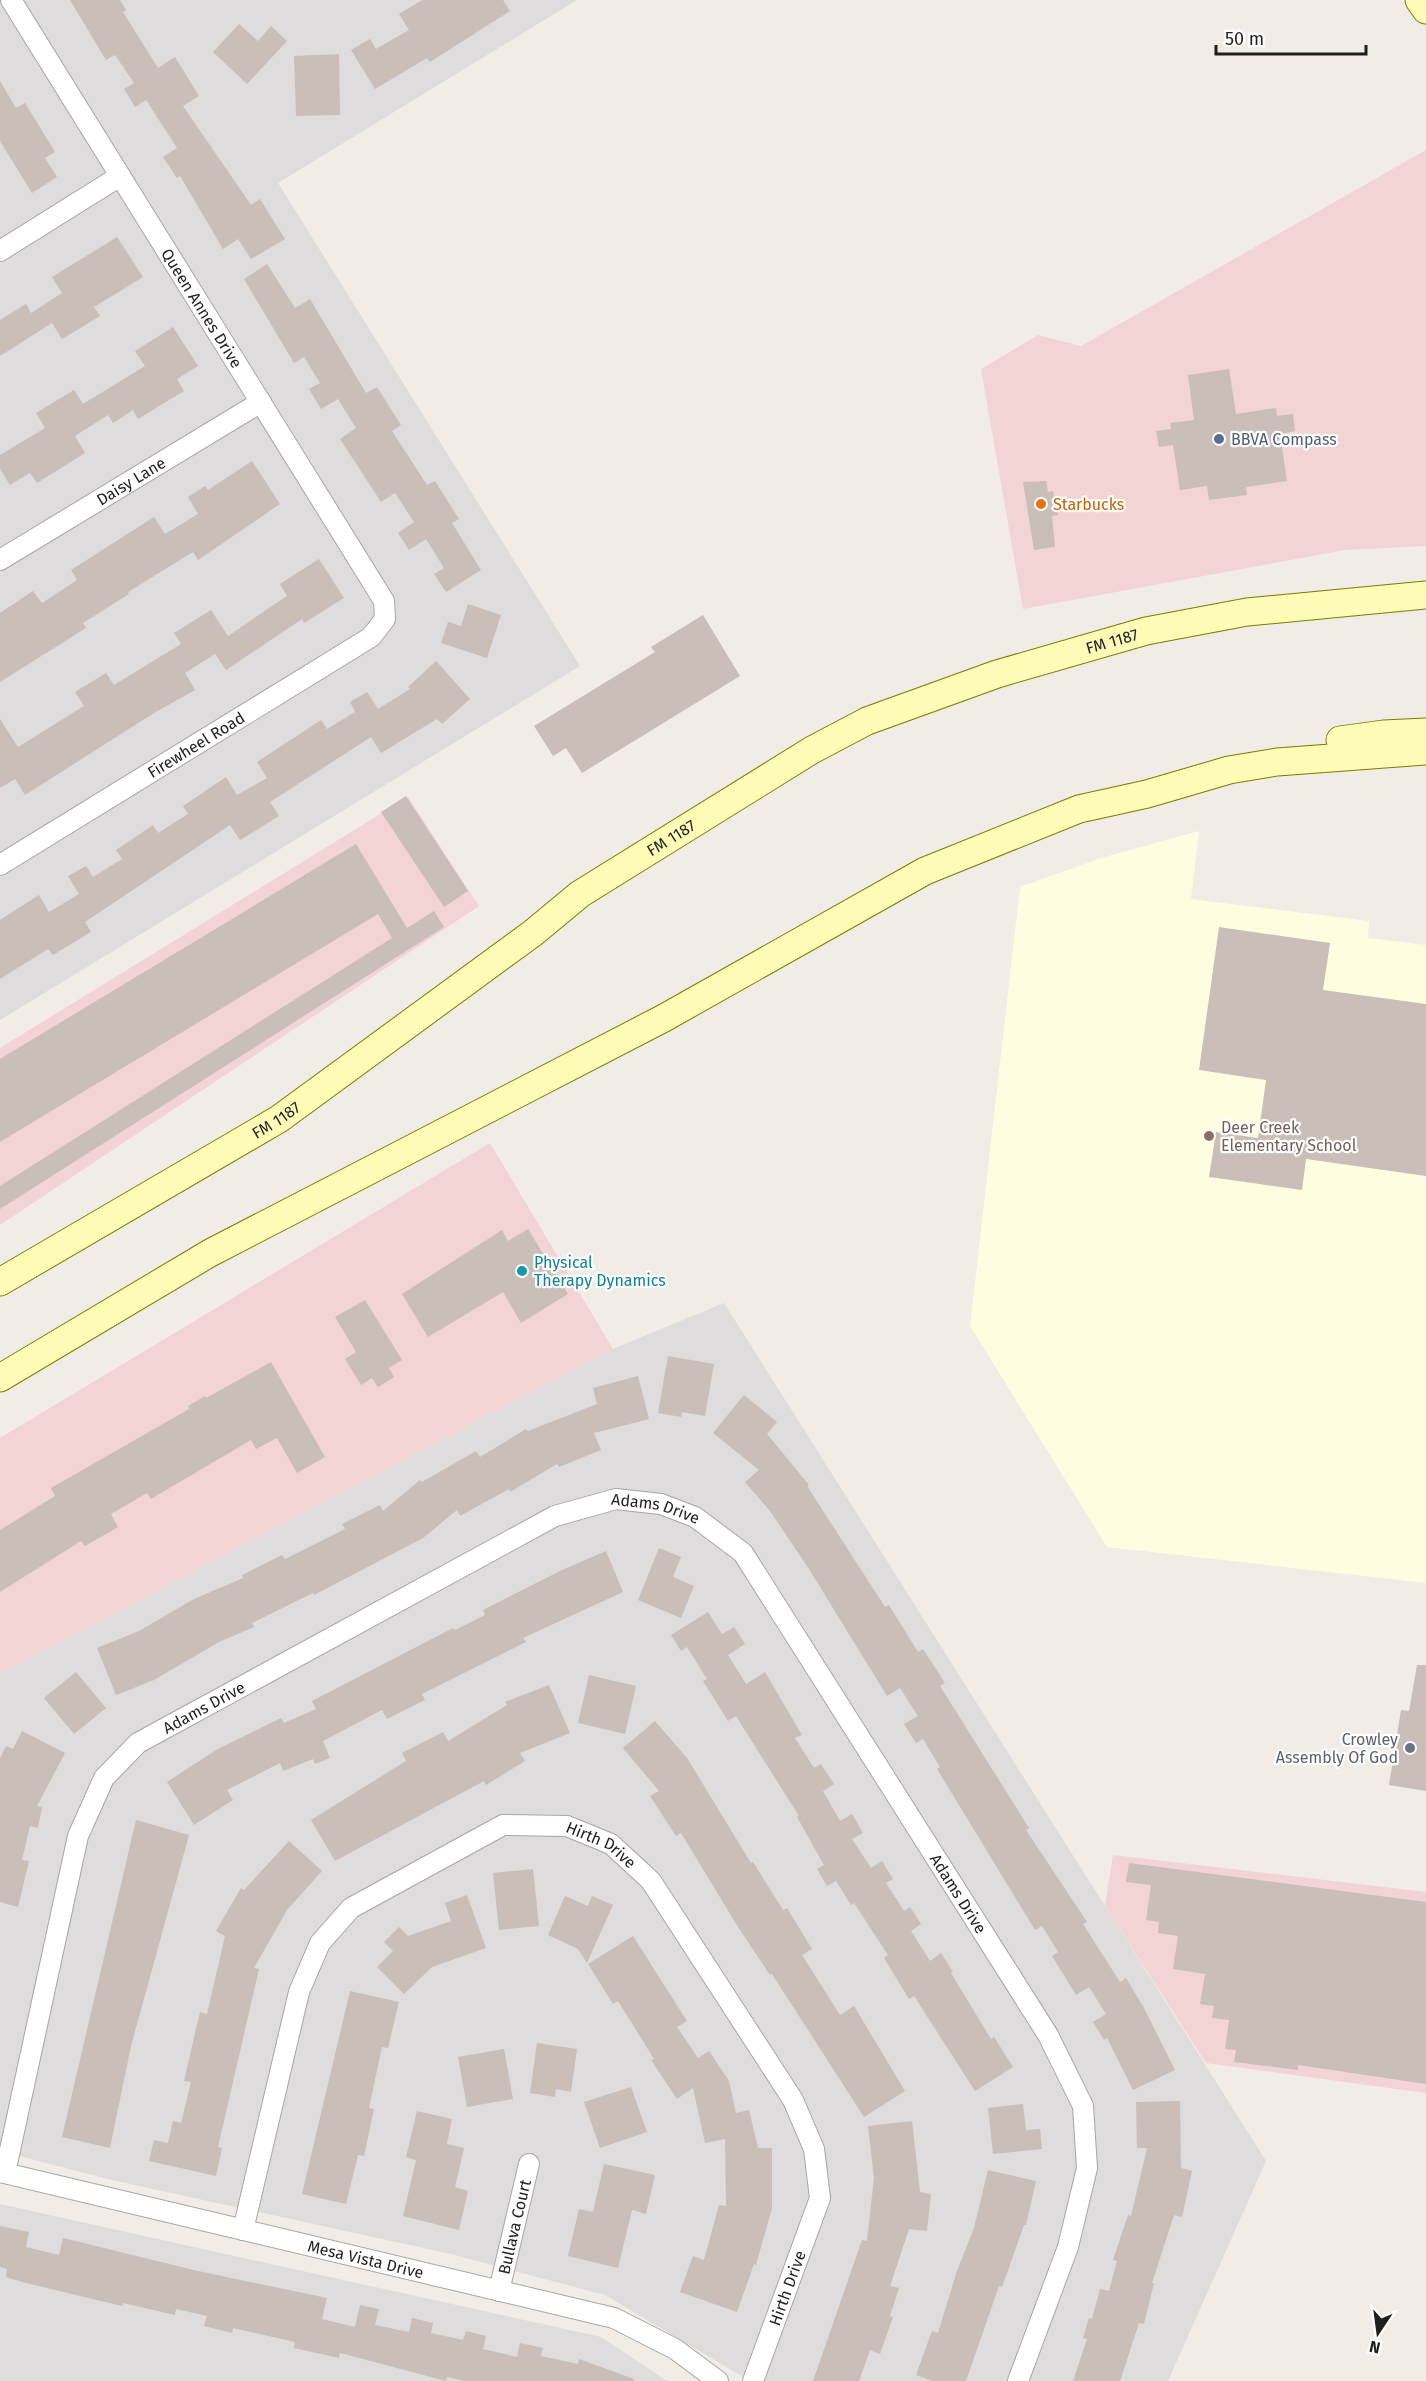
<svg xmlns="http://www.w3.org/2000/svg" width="1426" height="2381" viewBox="0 0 1426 2381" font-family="'Fira Sans',sans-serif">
	<rect width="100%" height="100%" fill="#f1ece5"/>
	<g fill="#dedcdc">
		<path d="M 0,0 L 577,0 L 278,183 L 580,666 L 0,1020 Z"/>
		<path d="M 724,1303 L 1266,2161 L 1168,2381 L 750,2381 L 605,2295 L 451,2254 L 112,2180 L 0,2151 L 0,1674 L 613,1349 Z"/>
		<path d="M 0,2204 L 601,2337 L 667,2381 L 0,2381 Z"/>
	</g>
	<g fill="#f2d4d5">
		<path d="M 1426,150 L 1426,546 L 1345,550 L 1023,609 L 981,369 L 1038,335 L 1081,346 Z"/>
		<path d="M 408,797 L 479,906 L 0,1225 L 0,1048 Z"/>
		<path d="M 490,1143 L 613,1349 L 0,1674 L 0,1438 Z"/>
		<path d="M 1113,1855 L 1426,1892 L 1426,2093 L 1206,2063 L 1105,1906 Z"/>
	</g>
	<path fill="#fffde0" d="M 1199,831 L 1191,899 L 1369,921 L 1368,938 L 1426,945 L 1426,1583 L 1107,1547 L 970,1326 L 1020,887 L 1101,858 Z"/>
	<g fill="#c9beb8">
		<path d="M 70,0 L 120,0 L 126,10 L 123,12 L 158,68 L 175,57 L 199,96 L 183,106 L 251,205 L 260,199 L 285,239 L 251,259 L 238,239 L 223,249 L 180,176 L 177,178 L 163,157 L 177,148 L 146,100 L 135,107 L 124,89 L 134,83 L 115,55 L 106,60 Z"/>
		<path d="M 422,0 L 503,0 L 510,11 L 430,62 L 427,58 L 375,89 L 351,50 L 370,39 L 376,49 L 409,30 L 399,14 Z"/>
		<path d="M 239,24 L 258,41 L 271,26 L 287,41 L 247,84 L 213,52 Z"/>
		<path d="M 339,54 L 340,115 L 296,116 L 294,56 Z"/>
		<path d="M 0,81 L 16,108 L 25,103 L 55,152 L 45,158 L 57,177 L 32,193 L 0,141 Z"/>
		<path d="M 117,237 L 143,277 L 94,307 L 100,316 L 62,339 L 52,323 L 0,356 L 0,320 L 26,304 L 31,313 L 62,293 L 52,277 Z"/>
		<path d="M 267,264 L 295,308 L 310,299 L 366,393 L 377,387 L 401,425 L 392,431 L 427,485 L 435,481 L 459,519 L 452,523 L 481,570 L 446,592 L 434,574 L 444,568 L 426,539 L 409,550 L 398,533 L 414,522 L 395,493 L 381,502 L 340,439 L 356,428 L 338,399 L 321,409 L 309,389 L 320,383 L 304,357 L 294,363 L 244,279 Z"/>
		<path d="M 173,327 L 198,366 L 177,379 L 184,391 L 138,419 L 133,410 L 113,423 L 108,415 L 75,436 L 85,453 L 37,483 L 30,473 L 10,485 L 0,469 L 0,455 L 45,428 L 36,413 L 74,390 L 83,404 L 145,366 L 135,351 Z"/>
		<path d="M 1229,369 L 1236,414 L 1276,408 L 1277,416 L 1293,414 L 1295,431 L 1280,434 L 1287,481 L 1246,487 L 1247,495 L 1209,500 L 1207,486 L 1180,490 L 1173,445 L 1159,447 L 1156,431 L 1171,429 L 1170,423 L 1194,420 L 1188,375 Z"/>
		<path d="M 252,461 L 280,504 L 198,560 L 193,552 L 128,592 L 129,594 L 83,623 L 86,628 L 0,682 L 0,613 L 33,591 L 42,603 L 77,580 L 71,570 L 154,517 L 165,534 L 198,514 L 188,497 L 205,486 L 208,490 Z"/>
		<path d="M 1046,481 L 1048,492 L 1053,491 L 1058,515 L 1052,516 L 1055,547 L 1034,550 L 1023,482 Z"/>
		<path d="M 319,559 L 344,598 L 304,623 L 302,619 L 226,670 L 215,654 L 185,673 L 195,690 L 154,713 L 25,795 L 15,779 L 0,788 L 0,719 L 18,747 L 84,706 L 75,692 L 106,673 L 114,685 L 181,644 L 174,633 L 211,610 L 228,636 L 287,596 L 280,584 Z"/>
		<path d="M 468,604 L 501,615 L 487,658 L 441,643 L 448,622 L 461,626 Z"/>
		<path d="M 703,615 L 740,676 L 582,773 L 566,748 L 553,756 L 534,726 L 655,652 L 651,647 Z"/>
		<path d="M 436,661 L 470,699 L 442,724 L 437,719 L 381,753 L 371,737 L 270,802 L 279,816 L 240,840 L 230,825 L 85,922 L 91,932 L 53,955 L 48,949 L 0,979 L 0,920 L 39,895 L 49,912 L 79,894 L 68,876 L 86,866 L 93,877 L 122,859 L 116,850 L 153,825 L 158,833 L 188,814 L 183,806 L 226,777 L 237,795 L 267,778 L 257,762 L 321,720 L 327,729 L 355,712 L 350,702 L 367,692 L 378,709 L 410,689 L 408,687 Z"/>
		<path d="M 406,796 L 468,891 L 444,907 L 381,812 Z"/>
		<path d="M 356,844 L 407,928 L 434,911 L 444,927 L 0,1209 L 0,1186 L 392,938 L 378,914 L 0,1142 L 0,1059 Z"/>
		<path d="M 1219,927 L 1330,943 L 1323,990 L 1426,1004 L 1426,1176 L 1306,1159 L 1302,1190 L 1209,1177 L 1216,1132 L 1258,1138 L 1266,1080 L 1199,1070 Z"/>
		<path d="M 528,1229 L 568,1294 L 521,1323 L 503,1292 L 428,1337 L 402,1294 L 502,1230 L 508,1241 Z"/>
		<path d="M 365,1300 L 402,1360 L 389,1368 L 394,1377 L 378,1387 L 372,1378 L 361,1385 L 345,1359 L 356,1352 L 335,1317 Z"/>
		<path d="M 668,1356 L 714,1364 L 705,1416 L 682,1412 L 681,1417 L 658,1413 Z"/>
		<path d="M 271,1362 L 325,1457 L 297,1473 L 277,1438 L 256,1449 L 251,1440 L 151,1499 L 147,1493 L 111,1514 L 118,1527 L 85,1546 L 81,1541 L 0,1592 L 0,1530 L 55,1496 L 51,1488 L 189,1409 L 188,1406 L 205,1396 L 206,1398 Z"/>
		<path d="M 638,1376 L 649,1419 L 594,1433 L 601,1450 L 559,1467 L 557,1464 L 510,1492 L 509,1489 L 460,1516 L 457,1510 L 423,1538 L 314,1595 L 313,1593 L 252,1623 L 254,1627 L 219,1642 L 154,1680 L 116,1695 L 97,1648 L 139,1631 L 194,1599 L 243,1578 L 242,1575 L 282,1555 L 285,1559 L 345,1529 L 342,1524 L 380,1505 L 383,1511 L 420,1480 L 422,1482 L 476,1451 L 480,1457 L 526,1429 L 528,1431 L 597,1404 L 593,1388 Z"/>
		<path d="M 744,1395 L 777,1422 L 767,1434 L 809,1485 L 807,1486 L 885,1607 L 889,1605 L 918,1652 L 923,1649 L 945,1683 L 940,1686 L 1029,1828 L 1026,1830 L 1087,1922 L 1083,1924 L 1120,1982 L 1126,1978 L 1144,2008 L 1175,2070 L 1133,2090 L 1107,2038 L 1104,2040 L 1093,2022 L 1106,2014 L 1089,1987 L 1076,1995 L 1052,1956 L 1058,1952 L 1042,1926 L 1035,1930 L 937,1769 L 940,1767 L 923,1739 L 916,1743 L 904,1724 L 918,1716 L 900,1688 L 887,1696 L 809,1569 L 770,1511 L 745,1482 L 759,1470 L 713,1433 Z"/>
		<path d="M 659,1548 L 681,1557 L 673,1577 L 694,1586 L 681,1618 L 638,1600 Z"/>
		<path d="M 606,1551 L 623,1592 L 523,1638 L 526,1642 L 422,1694 L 425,1700 L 387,1719 L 382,1710 L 323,1741 L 330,1758 L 315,1764 L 313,1759 L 283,1771 L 280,1763 L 227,1790 L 233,1800 L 194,1825 L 167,1782 L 216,1750 L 281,1718 L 284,1723 L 316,1709 L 312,1701 L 453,1628 L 455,1630 L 485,1615 L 483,1610 L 562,1570 Z"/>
		<path d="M 708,1612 L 722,1634 L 734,1627 L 745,1644 L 728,1655 L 746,1684 L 765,1672 L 802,1735 L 795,1738 L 814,1768 L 821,1764 L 834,1784 L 823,1791 L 840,1821 L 852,1814 L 863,1833 L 852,1839 L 871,1868 L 882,1861 L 893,1879 L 886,1883 L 904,1911 L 910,1907 L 921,1924 L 911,1931 L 930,1961 L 941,1953 L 953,1972 L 951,1973 L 991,2039 L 994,2037 L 1013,2067 L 975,2091 L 914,1996 L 909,1999 L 884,1958 L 888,1955 L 854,1903 L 851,1905 L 836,1881 L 827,1886 L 817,1869 L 824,1865 L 797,1817 L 799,1816 L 736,1716 L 728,1721 L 703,1681 L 707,1679 L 687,1647 L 681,1651 L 671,1635 Z"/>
		<path d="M 1417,1665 L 1426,1665 L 1426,1791 L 1389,1785 L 1401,1710 L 1409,1711 Z"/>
		<path d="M 76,1672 L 106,1708 L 74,1734 L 44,1698 Z"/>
		<path d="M 589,1675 L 636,1686 L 625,1734 L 578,1723 Z"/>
		<path d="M 549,1685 L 570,1733 L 520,1753 L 525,1761 L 486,1785 L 484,1781 L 335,1861 L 311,1820 L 406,1761 L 402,1753 L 443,1732 L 448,1741 L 507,1705 L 505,1702 Z"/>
		<path d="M 655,1721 L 687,1758 L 751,1863 L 753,1862 L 783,1910 L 787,1908 L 812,1949 L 802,1955 L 840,2015 L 854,2006 L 905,2091 L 864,2117 L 772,1974 L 770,1975 L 738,1927 L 681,1833 L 676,1836 L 650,1796 L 659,1791 L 623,1748 Z"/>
		<path d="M 22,1731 L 65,1753 L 37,1806 L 42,1807 L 38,1828 L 30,1826 L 22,1860 L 29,1861 L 18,1907 L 0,1902 L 0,1758 L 6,1746 L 13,1749 Z"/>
		<path d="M 136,1820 L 189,1835 L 131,2046 L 110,2148 L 62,2137 Z"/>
		<path d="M 289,1841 L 322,1871 L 287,1910 L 254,1968 L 259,1969 L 218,2147 L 222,2148 L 216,2176 L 149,2161 L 154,2140 L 168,2143 L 173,2121 L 181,2123 L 191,2082 L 184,2081 L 200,2012 L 207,2014 L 225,1936 L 216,1931 L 241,1888 L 244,1890 Z"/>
		<path d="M 1129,1863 L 1426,1902 L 1426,2084 L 1298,2065 L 1298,2070 L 1234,2062 L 1236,2050 L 1225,2049 L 1229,2020 L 1212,2018 L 1214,2006 L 1200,2004 L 1205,1974 L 1173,1969 L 1178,1936 L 1158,1933 L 1159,1922 L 1146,1920 L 1151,1885 L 1126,1882 Z"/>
		<path d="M 533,1869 L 539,1926 L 499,1930 L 493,1873 Z"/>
		<path d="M 467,1895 L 486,1948 L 432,1967 L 404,1994 L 377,1967 L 393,1951 L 384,1942 L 399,1927 L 408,1936 L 451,1921 L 445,1903 Z"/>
		<path d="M 565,1896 L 588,1906 L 592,1896 L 613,1905 L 587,1963 L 578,1949 L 548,1935 Z"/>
		<path d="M 633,1936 L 687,2021 L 677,2027 L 698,2058 L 709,2051 L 729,2081 L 736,2113 L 749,2110 L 758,2148 L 772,2148 L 772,2208 L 756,2265 L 754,2264 L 737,2312 L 680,2292 L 693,2256 L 704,2260 L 719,2205 L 726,2206 L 725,2139 L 705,2143 L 693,2088 L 677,2099 L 651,2060 L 654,2059 L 618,2001 L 613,2004 L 588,1964 Z"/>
		<path d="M 350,1991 L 399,2002 L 388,2048 L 382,2047 L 369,2108 L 374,2109 L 364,2156 L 358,2155 L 346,2204 L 302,2194 Z"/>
		<path d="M 537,2043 L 577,2049 L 571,2092 L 556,2089 L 555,2097 L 530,2093 Z"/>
		<path d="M 504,2049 L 513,2099 L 467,2107 L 458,2057 Z"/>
		<path d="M 631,2087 L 647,2132 L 600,2148 L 584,2102 Z"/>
		<path d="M 1180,2101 L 1181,2168 L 1192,2171 L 1182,2217 L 1174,2215 L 1152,2283 L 1154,2283 L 1144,2324 L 1139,2323 L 1120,2381 L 1073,2381 L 1087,2339 L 1083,2338 L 1089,2318 L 1092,2319 L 1100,2289 L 1109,2291 L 1117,2261 L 1113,2260 L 1128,2215 L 1131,2216 L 1147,2148 L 1137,2148 L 1136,2102 Z"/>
		<path d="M 1023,2104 L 1026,2130 L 1040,2129 L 1042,2149 L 993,2154 L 988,2108 Z"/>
		<path d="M 417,2111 L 452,2119 L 447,2144 L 464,2148 L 455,2187 L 468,2191 L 459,2230 L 403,2216 L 416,2160 L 406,2157 Z"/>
		<path d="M 912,2121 L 920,2192 L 931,2194 L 927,2231 L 909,2229 L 890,2286 L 899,2288 L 890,2316 L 893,2317 L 880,2354 L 870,2350 L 859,2381 L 813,2381 L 862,2240 L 867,2241 L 874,2178 L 868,2126 Z"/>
		<path d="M 604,2164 L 655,2175 L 646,2214 L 632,2210 L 618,2268 L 568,2256 L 579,2209 L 593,2212 Z"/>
		<path d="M 988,2170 L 1036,2181 L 1026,2225 L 1024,2225 L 1002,2287 L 999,2286 L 966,2381 L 932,2381 L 916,2375 L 932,2331 L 938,2333 L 957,2271 L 974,2228 Z"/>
		<path d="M 0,2226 L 29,2232 L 26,2247 L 59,2255 L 63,2238 L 198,2271 L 327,2298 L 322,2319 L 355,2327 L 360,2305 L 379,2309 L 375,2325 L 409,2332 L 412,2318 L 433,2323 L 431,2333 L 463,2340 L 466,2331 L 486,2336 L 483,2349 L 517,2357 L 520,2343 L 543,2348 L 541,2356 L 578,2364 L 579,2359 L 634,2379 L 634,2381 L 465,2381 L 447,2377 L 446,2381 L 340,2353 L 339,2358 L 294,2348 L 295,2342 L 233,2328 L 232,2333 L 204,2326 L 207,2316 L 176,2309 L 175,2315 L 123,2303 L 122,2306 L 26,2283 L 6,2277 L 7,2269 L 0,2267 Z"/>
	</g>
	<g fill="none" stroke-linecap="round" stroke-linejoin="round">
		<defs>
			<g id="street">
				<path d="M 0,251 L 120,176"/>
				<path id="s1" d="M 0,560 L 261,402"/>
				<path id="s2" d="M 0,865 L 371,637 L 385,619 L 384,601 L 11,0"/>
				<path id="s3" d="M 0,2172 L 614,2318 L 675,2349 L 718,2381"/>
				<path id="s4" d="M 5,2173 L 78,1836 L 104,1778 L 138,1743 L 555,1516 L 616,1499 L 661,1504 L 695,1517 L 743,1553 L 1048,2035 L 1083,2106 L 1087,2168 L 1068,2247 L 1018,2381"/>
				<path id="s5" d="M 243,2230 L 299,1992 L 320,1943 L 351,1908 L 503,1825 L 567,1826 L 611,1844 L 651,1881 L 793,2100 L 814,2149 L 820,2198 L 753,2381"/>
				<path id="s6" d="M 499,2291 L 529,2164"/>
			</g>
			<g id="secondary">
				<path d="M 1419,0 L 1426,10"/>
				<path d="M 1340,740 L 1384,734 L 1426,732"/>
				<path id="s7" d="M 0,1282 L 279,1119 L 533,933 L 580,894 L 812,750 L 867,721 L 997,674 L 1146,631 L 1247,612 L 1426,595"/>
				<path d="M 0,1378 L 210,1253 L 664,1018 L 925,871 L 1079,809 L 1147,794 L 1229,770 L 1277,762 L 1426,751"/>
			</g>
		</defs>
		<use href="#street" stroke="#a6a6a6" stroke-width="22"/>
		<use href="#secondary" stroke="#797d00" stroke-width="29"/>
		<use href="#street" stroke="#fff" stroke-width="20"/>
		<use href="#secondary" stroke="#fdfcb6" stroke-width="27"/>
	</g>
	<circle fill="#5c6f8a" stroke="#fff" stroke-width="2" cx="1219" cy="439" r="6"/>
	<circle fill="#e8710a" stroke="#fff" stroke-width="2" cx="1041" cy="504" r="6"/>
	<circle fill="#8d6e63" stroke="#fff" stroke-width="2" cx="1209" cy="1136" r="6"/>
	<circle fill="#0f9aa8" stroke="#fff" stroke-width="2" cx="522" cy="1271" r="6"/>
	<circle fill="#6b7280" stroke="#fff" stroke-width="2" cx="1410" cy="1748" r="6"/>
	<g text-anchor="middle" stroke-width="4.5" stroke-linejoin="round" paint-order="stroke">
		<g font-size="16" fill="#1f1f1f" stroke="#fff">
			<text transform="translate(202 308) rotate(58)" y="6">Queen Annes Drive</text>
			<text dy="6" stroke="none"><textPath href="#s1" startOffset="153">Daisy Lane</textPath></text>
			<text dy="6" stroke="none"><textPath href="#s7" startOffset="1292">FM 1187</textPath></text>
			<text dy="6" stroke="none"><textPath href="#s2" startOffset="230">Firewheel Road</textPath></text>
			<text dy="6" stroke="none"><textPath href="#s7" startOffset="806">FM 1187</textPath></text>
			<text dy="6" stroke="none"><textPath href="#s7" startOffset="320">FM 1187</textPath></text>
			<text dy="6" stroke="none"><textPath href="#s4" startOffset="1036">Adams Drive</textPath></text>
			<text dy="6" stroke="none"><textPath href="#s4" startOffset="532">Adams Drive</textPath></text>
			<text dy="6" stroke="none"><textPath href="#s5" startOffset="621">Hirth Drive</textPath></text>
			<text dy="6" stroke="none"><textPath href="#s4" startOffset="1540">Adams Drive</textPath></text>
			<text dy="6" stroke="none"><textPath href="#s6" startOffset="66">Bullava Court</textPath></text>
			<text dy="6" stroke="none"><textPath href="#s3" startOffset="376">Mesa Vista Drive</textPath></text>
			<text transform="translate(787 2288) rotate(-70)" y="6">Hirth Drive</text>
		</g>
		<g font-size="16" fill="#4e5e75" stroke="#fff" text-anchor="start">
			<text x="1231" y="445">BBVA Compass</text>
		</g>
		<g font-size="16" fill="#c56008" stroke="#fff" text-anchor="start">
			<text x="1053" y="510">Starbucks</text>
		</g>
		<g font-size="16" fill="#785e54" stroke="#fff" text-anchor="start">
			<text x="1221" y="1133">Deer Creek<tspan x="1221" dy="18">Elementary School</tspan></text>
		</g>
		<g font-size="16" fill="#0d838f" stroke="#fff" text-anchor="start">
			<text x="534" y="1268">Physical<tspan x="534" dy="18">Therapy Dynamics</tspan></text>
		</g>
		<g font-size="16" fill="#5b616d" stroke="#fff" text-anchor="end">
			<text x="1398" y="1745">Crowley<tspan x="1398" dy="18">Assembly Of God</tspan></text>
		</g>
	</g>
	<g transform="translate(1378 2333) rotate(193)" stroke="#ffffff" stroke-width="4.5" paint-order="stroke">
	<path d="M0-4.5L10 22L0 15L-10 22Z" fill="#1f1f1f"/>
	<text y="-9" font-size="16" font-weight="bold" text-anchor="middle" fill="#1f1f1f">N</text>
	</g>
	<path d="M1216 45v9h150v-9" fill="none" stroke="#1f1f1f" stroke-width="3"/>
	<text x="1225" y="45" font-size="18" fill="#1f1f1f" stroke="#ffffff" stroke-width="4.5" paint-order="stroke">50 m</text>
</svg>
